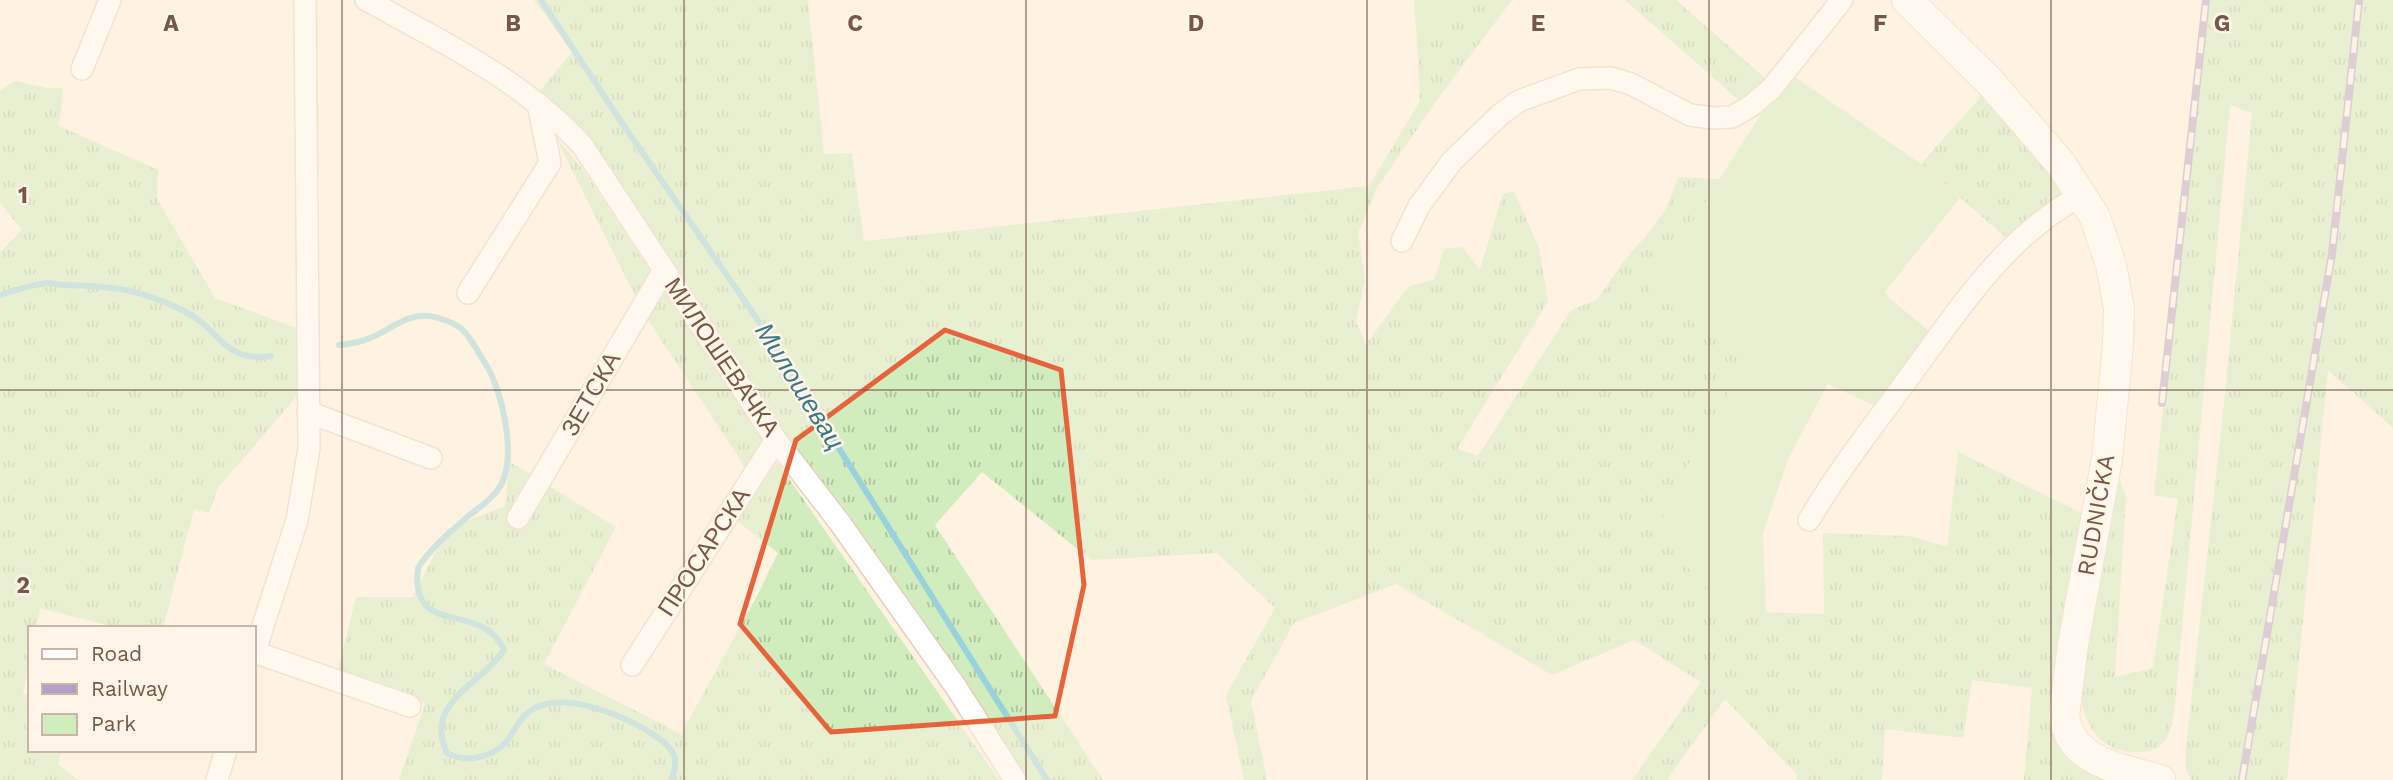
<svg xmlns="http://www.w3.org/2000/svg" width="2393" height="780" viewBox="0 0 2393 780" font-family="'Work Sans',sans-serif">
	<defs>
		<pattern id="grass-tufts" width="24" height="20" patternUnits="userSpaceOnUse" patternTransform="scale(1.75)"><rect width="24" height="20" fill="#d1edbe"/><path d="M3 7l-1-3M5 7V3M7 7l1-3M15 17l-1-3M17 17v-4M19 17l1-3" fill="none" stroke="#aec39c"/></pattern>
	</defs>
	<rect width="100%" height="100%" fill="#fef3e0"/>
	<g fill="url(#grass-tufts)">
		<path d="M 534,0 L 808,0 L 824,154 L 852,153 L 864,241 L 1369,186 L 1420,101 L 1418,58 L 1464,0 L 1512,0 L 1434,104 L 1377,188 L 1358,233 L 1365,280 L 1356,322 L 1366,344 L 1409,286 L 1434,280 L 1444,249 L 1462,247 L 1480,269 L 1503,194 L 1514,191 L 1539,248 L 1548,302 L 1457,449 L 1478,456 L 1571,310 L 1598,299 L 1622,263 L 1651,230 L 1667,207 L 1678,177 L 1720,179 L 1649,290 L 1748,361 L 1663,509 L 1725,611 L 1824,614 L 1823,533 L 1910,536 L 1947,547 L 1958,452 L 2086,515 L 2057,694 L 2108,780 L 2024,780 L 2032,688 L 1972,680 L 1963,738 L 1885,729 L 1882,780 L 1796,780 L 1798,776 L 1725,699 L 1667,780 L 1632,780 L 1701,682 L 1634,640 L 1552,675 L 1396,584 L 1294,623 L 1251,701 L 1267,780 L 1244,780 L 1226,695 L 1275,608 L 1217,553 L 1091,560 L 982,472 L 935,525 L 1103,780 L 1014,780 L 934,656 L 535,97 L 572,52 Z"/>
		<path d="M 1625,0 L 1676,0 L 1767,80 L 1741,102 Z"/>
		<path d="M 2206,0 L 2393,0 L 2393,428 L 2328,370 L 2287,780 L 2191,780 L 2186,770 L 2186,747 L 2225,394 L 2252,113 L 2230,105 L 2174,715 C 2171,726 2169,738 2161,745 C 2154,751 2148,751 2140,752 C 2104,754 2084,729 2081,695 L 2113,462 L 2126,496 L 2115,677 L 2153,668 L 2178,499 L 2154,495 Z"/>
		<path d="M 15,81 L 47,88 L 63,88 L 59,126 L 158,170 L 157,199 L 215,298 L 297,328 L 302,348 L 298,395 L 218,488 L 209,513 L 194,509 L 163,628 L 119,628 L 40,608 L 36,628 L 30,628 L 30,657 L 23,694 L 30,695 L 30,750 L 62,750 L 58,764 L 79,780 L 0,780 L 0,252 L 22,230 L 0,203 L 0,91 Z"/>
		<path d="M 1985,92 L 2076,205 L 2016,246 L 1921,164 Z"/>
		<path d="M 555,136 L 584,171 L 764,443 L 999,780 L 399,780 L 425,704 L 338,671 L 356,597 L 413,597 L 447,529 L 505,506 L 510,462 L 616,527 L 544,664 L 681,734 L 758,594 L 778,553 L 732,517 L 754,484 L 734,450 L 644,314 Z"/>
	</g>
	<g fill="#d1edbe">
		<path d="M 1414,0 L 1464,0 L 1418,58 Z"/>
		<path d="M 1792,75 L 1921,164 L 1960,198 L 1884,293 L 1932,334 L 1877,407 L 1828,384 L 1788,459 L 1763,533 L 1766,612 L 1725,611 L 1664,539 L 1663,509 L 1747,361 L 1649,290 L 1777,89 Z"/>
	</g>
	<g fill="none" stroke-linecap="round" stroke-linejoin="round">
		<g stroke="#99d1dc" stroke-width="6">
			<path d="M 541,0 L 620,120 L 766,332 L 1047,780"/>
			<path d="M 0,295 C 15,291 32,284 48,283 C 53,283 58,285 64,285 C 112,286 141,289 184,311 C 221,329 222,363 271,356"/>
			<path d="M 339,345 C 350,344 360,343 370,338 C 390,330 407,313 429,316 C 438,317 452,322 459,327 C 467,332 471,341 476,348 C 482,359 490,369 494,381 C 505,408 515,459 501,485 C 493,499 478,508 466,518 C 449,533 430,549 418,568 C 409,640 482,599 504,650 C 481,685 423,702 447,753 C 465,763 492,758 506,742 C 516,730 519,717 533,709 C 569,690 630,718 660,739 C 676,751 679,762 671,780"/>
		</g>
		<defs>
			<g id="street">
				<path d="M 366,0 C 383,8 398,18 414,26 C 475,59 535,94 582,145 L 776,440 L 840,523 L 956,687 L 1015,780"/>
				<path d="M 82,69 L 110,0"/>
				<path d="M 1402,241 L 1419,206 L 1452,161 L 1501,114 L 1519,101 L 1579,79 L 1611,78 L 1631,84 L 1690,115 L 1713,118 L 1732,117 L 1751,106 L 1771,89 L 1842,0"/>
				<path d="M 468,293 L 550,163 L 538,104"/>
				<path d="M 308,412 L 431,458"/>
				<path d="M 518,518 L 664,270"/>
				<path d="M 1809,520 C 1838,471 1871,429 1904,384 C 1956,314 2003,237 2082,195"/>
				<path d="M 254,652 L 410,706"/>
				<path d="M 254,654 L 297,520 L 309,448 L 305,0"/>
				<path d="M 632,665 L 776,440"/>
				<path d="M 217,780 L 226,750"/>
			</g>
			<path id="secondary" d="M 1907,0 L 1990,82 L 2061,164 L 2095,217 L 2111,265 L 2119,308 L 2118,345 L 2107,459 L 2073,645 L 2064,716 C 2072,765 2122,768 2160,780"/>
		</defs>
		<use href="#street" stroke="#e5d0be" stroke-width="24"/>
		<use href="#secondary" stroke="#ebd1bb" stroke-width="32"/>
		<use href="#street" stroke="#fff" stroke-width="21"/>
		<use href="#secondary" stroke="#fff" stroke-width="30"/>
		<defs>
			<g id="rail">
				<path d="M 2162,403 L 2206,0"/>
				<path d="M 2242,780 L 2332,254 L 2359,0"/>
			</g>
		</defs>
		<use href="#rail" stroke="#b59fc8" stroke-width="8"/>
		<use href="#rail" stroke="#fff6e9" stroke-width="5" stroke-dasharray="16" stroke-linecap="butt"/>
	</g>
	<path d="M0 0H2393V780H0ZM 945,330 L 1061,370 L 1084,585 L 1055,716 L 831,732 L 740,624 L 796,440 Z" fill="#fef3e0" fill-opacity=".55" fill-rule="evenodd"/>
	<path fill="none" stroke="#e7633c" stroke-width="5" stroke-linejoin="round" d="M 945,330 L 1061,370 L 1084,585 L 1055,716 L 831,732 L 740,624 L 796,440 Z"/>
	<path fill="none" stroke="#775745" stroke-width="2" stroke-opacity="0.55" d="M 342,0 L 342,780M 684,0 L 684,780M 1026,0 L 1026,780M 1367,0 L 1367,780M 1709,0 L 1709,780M 2051,0 L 2051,780M 0,390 L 2393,390"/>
	<g text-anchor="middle" stroke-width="5" stroke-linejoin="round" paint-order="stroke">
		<g font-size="24" fill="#775745" stroke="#fff6e9">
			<text transform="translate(722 357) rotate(56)" y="8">МИЛОШЕВАЧКА</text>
			<text transform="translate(591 394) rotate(-60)" y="8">ЗЕТСКА</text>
			<text transform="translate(2096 515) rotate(-80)" y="8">RUDNIČKA</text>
			<text transform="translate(704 552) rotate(-57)" y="8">ПРОСАРСКА</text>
		</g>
		<g font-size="26" font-style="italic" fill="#3b7986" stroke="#fff6e9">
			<text transform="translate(800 386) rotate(58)" y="9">Милошевац</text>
		</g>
	</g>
	<g font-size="23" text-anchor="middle" font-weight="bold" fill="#775745" stroke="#fff6e9" stroke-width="5" stroke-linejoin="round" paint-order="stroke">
		<text x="171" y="31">A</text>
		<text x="513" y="31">B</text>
		<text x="855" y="31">C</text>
		<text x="1196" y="31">D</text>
		<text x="1538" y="31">E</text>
		<text x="1880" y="31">F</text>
		<text x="2222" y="31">G</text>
		<text x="23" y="203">1</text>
		<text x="23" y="593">2</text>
	</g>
	<rect x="28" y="626" width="228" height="126" fill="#fff6e9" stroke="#c9b6a7" stroke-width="2"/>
	<rect x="42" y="649" width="35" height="10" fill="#ffffff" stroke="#c9b6a7" stroke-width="2"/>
	<text x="91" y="661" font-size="21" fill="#775745">Road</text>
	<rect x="42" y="684" width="35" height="10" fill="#b59fc8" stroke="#c9b6a7" stroke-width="2"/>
	<text x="91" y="696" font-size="21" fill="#775745">Railway</text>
	<rect x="42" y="714" width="35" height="21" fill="#d1edbe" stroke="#c9b6a7" stroke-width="2"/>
	<text x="91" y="731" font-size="21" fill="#775745">Park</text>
</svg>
